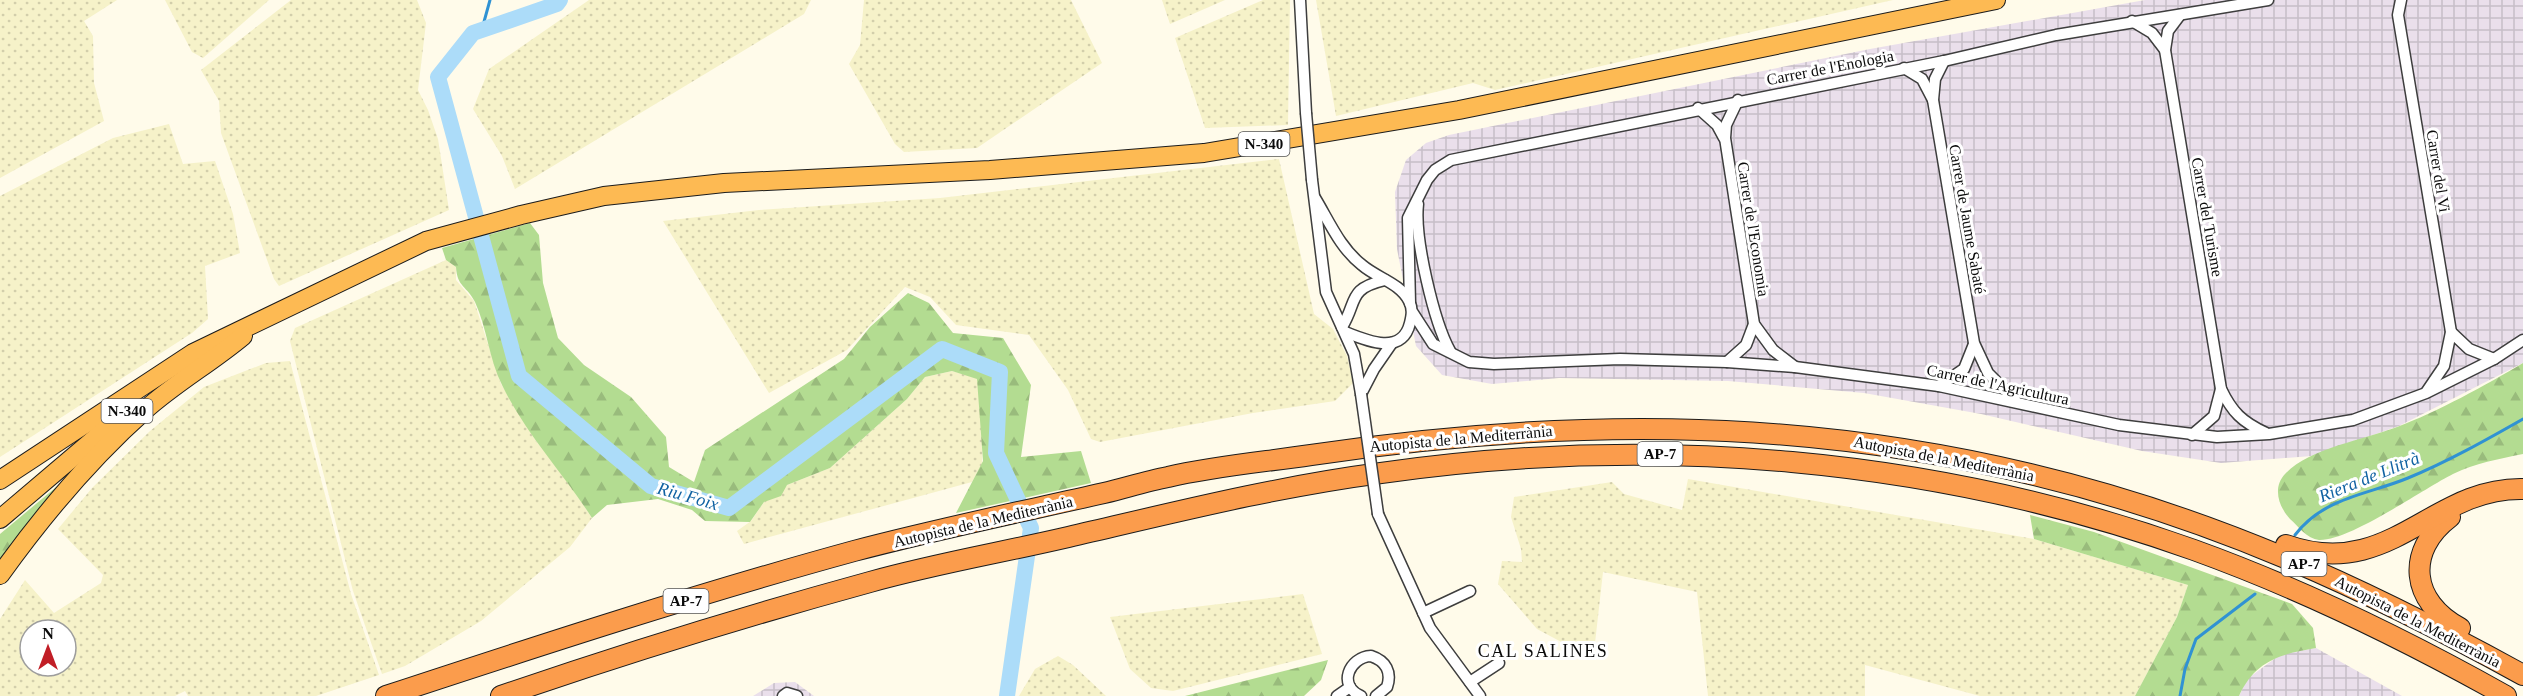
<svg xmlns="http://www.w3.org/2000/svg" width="2523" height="696" viewBox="0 0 2523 696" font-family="Georgia,serif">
	<defs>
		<pattern id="industrial-grid" width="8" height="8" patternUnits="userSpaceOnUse" patternTransform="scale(1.5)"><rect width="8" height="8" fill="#eadfeb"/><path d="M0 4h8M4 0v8" fill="none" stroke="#c7bec8"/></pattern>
		<pattern id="farmland-dots" width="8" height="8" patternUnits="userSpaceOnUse" patternTransform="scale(1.5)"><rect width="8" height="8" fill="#f6f2c9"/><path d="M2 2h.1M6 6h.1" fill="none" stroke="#d2ceab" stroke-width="1.8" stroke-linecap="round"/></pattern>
		<pattern id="forest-firs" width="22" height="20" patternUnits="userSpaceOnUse" patternTransform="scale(1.5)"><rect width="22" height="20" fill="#b3dc91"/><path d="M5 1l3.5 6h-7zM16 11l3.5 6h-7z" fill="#99bb7c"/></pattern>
	</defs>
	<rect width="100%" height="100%" fill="#fffbea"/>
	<g fill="url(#industrial-grid)">
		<path d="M 2145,0 L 2523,0 L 2523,363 L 2399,426 L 2312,456 L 2221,463 L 2142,451 L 1981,414 L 1864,393 L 1728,381 L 1559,378 L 1492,384 L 1442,375 L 1416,346 L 1397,249 L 1395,192 L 1406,160 L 1426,143 L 1449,135 L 1870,49 Z"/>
		<path d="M 2316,648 L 2402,696 L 2239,696 L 2247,679 L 2281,654 Z"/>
		<path d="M 795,682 L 814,696 L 753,696 L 774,683 Z"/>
	</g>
	<g fill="url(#farmland-dots)" fill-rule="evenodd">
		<path d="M 0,0 L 117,0 L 84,21 L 93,36 L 94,83 L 104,121 L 0,178 Z"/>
		<path d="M 165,0 L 269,0 L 203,58 L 192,52 Z"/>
		<path d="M 291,0 L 417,0 L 426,23 L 418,90 L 428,110 L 438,139 L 449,210 L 279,286 L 274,279 L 221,133 L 219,101 L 201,70 Z"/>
		<path d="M 589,0 L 811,0 L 804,14 L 515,189 L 502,156 L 473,109 L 489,69 Z"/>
		<path d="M 864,0 L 1071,0 L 1102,63 L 977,148 L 904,152 L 895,144 L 849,64 L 860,45 Z"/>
		<path d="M 1162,0 L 1225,0 L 1170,24 Z"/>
		<path d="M 1263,0 L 1290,0 L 1288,125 L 1205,128 L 1175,38 Z"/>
		<path d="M 1316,0 L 1893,0 L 1495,90 L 1473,83 L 1336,116 Z"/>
		<path d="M 169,124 L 183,164 L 215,161 L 233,214 L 240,253 L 205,266 L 208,319 L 192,333 L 0,457 L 0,196 L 113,138 Z"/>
		<path d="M 1279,159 L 1314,314 L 1333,329 L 1347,356 L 1353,383 L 1335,401 L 1253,413 L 1100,442 L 1091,439 L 1068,390 L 1029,335 L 956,325 L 930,297 L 905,287 L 847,350 L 769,393 L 663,221 L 759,210 L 940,198 Z"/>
		<path d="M 446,260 L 456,267 L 456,280 L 474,301 L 501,384 L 536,441 L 563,474 L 592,518 L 570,547 L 481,621 L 405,666 L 382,674 L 353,591 L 290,341 L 295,328 Z"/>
		<path d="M 290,361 L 351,594 L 379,675 L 316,696 L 188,696 L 185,691 L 175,696 L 0,696 L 0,619 L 25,580 L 54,613 L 101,583 L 103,575 L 58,529 L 92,488 L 150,431 L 204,387 L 266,363 ZM 30,630 L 66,630 L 66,666 L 30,666 Z"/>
		<path d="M 952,371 L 977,378 L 984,392 L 982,464 L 972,482 L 744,544 L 737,531 L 751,521 L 764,502 L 787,485 L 830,468 L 907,399 L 925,377 Z"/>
		<path d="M 1688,479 L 2034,539 L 2188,585 L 2177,617 L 2135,696 L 1980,696 L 1865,665 L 1865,696 L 1708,696 L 1697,592 L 1603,572 L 1595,643 L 1567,645 L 1537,629 L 1498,584 L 1502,561 L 1522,562 L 1521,549 L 1511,517 L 1514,497 L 1612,482 L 1624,494 L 1682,510 Z"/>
		<path d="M 1303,594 L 1322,654 L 1173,691 L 1151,688 L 1130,669 L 1110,617 Z"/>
		<path d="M 1058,656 L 1073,665 L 1106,696 L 1019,696 L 1035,669 Z"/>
	</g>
	<g fill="url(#forest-firs)">
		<path d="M 530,223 L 539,235 L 543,283 L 558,338 L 584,365 L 631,397 L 666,437 L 669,467 L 694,482 L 705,450 L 844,359 L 870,327 L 908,293 L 929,303 L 953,333 L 1003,338 L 1031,385 L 1021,457 L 1081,451 L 1091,483 L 956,513 L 983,461 L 977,379 L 952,371 L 925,377 L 907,399 L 830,468 L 787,485 L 781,496 L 764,502 L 750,522 L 705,521 L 692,510 L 658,499 L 607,505 L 592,518 C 563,473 525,433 502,385 C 489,359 487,328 475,302 C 467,286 457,287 456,267 L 446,260 L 442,248 Z"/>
		<path d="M 2523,363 L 2523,454 C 2499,459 2475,463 2453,474 C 2423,489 2350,541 2319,540 C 2307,539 2298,526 2290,519 C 2279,507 2272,488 2285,474 C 2309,448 2364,440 2397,427 C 2437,412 2486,385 2523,363 Z"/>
		<path d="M 61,483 L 0,565 L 0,534 Z"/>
		<path d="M 2030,515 L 2094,532 L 2292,604 L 2313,628 L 2316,648 C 2280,654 2255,661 2239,696 L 2135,696 L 2177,617 L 2188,585 L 2034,539 Z"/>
		<path d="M 1328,660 L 1321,680 L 1304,696 L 1185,696 Z"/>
	</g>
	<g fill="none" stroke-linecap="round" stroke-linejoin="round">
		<g stroke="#3092d3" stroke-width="3">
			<path d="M 482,29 L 490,0"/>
			<path d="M 2295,535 C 2324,497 2367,495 2408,478 C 2447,462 2486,440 2523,419"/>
			<path d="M 2180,696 L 2185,669 L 2196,639 L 2255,594"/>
		</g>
		<path stroke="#acdcf9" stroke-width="16" d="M 560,0 L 557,4 L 473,33 L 438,77 L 519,376 L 651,486 L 729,508 L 942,349 L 1000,372 L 996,453 L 1031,528 L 1007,696"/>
		<defs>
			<g id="minor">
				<path d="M 1300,0 L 1306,113"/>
				<path d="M 2401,0 L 2398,15 L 2451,332 L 2444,366 L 2427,391"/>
				<path d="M 2180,15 L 2168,31 L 2165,50 L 2221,389 C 2232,412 2242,422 2266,433"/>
				<path d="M 2132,21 L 2152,33 L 2165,50"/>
				<path d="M 1944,61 L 1935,79 L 1933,100 L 1974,343 L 1988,373 L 2015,400"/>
				<path d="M 1904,68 L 1922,79 L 1933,100"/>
				<path d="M 1738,100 L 1726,125 L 1725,138 L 1754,324 L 1773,350 L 1795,367"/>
				<path d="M 1698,108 L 1717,125 L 1724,138"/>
				<path d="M 1312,180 L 1326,292 L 1354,354 L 1361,394"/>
				<path d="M 1315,198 C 1329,221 1340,248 1362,265 C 1377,278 1400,283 1409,301 C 1413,309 1412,315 1410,323 C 1402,356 1367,341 1345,332"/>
				<path d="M 1418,204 C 1414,238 1434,322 1450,351"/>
				<path d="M 1410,303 L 1408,218 L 1427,180 L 1435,170 L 1451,160 L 1944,61 L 2056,35 L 2268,0"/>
				<path d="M 1413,313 L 1433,344 L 1469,362 L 1494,364 L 1620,359 L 1727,362 L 1795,367 L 1939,386 L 2119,425 L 2217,437 L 2269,434 L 2353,420 L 2426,393 L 2494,359 L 2523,340"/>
				<path d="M 1342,327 C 1358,301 1347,289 1385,280"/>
				<path d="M 2451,332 L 2469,349 L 2494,359"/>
				<path d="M 1727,362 L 1746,345 L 1754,324"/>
				<path d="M 1939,386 L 1964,369 L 1974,344"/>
				<path d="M 1361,394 L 1374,369 L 1392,343"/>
				<path d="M 2192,435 L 2214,416 L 2221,389"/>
				<path d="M 1378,514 L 1430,628 L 1480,696"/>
				<path d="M 1423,613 L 1470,591"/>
				<path d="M 1470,682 L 1499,663"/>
				<path d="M 783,696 L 787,693 L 797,696"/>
				<path d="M 1337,696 L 1350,687"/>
				<path d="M 1361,696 C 1337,686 1349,657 1371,656 C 1386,661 1392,672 1387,687 L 1376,696"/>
			</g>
			<g id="trunk">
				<path d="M 0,480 L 193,353 L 426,241 L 521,215 L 604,196 L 724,183 L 990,170 L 1204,153 L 1459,110 L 1996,0"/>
				<path d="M 0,519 L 132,407"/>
				<path d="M 0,575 C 43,515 90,459 145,410 C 175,383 212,362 243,336"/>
			</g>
			<g id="motorway">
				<path d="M 2450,517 C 2405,551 2411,602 2460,628"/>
				<path d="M 2286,545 C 2390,582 2431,487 2523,489"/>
				<path d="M 386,696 C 541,645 697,594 854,551 C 937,529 1020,512 1104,493 C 1125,488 1147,481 1168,477 C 1215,466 1264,462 1311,455 C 1556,419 1788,416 2030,474 C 2211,517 2361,586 2523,675"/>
				<path d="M 501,696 C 623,654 746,616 870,582 C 934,564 999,553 1064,538 C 1168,514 1274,487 1381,473 C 1653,434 1934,457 2194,550 C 2302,589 2406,640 2506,696"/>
			</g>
		</defs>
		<use href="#minor" stroke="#3e3e3e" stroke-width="13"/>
		<use href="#trunk" stroke="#1c1c1c" stroke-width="20"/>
		<use href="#motorway" stroke="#1c1c1c" stroke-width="22"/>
		<use href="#minor" stroke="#fff" stroke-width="10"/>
		<use href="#trunk" stroke="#fdba53" stroke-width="18"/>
		<use href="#motorway" stroke="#fb9c4c" stroke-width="20"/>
		<defs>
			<g id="minor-bridge">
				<path d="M 1306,113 L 1312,180"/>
				<path d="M 1361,394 L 1378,514"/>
			</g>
		</defs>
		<use href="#minor-bridge" stroke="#3e3e3e" stroke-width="13" stroke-linecap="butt"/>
		<use href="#minor-bridge" stroke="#fff" stroke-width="10"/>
	</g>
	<g text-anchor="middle" stroke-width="6" stroke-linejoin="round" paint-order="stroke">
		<g fill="#fff" stroke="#545454" stroke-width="1.5">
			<rect x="1238.5" y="132" width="51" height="24" rx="4.5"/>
			<rect x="101.5" y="399" width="51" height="24" rx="4.5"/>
			<rect x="1637.5" y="442" width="45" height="24" rx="4.5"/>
			<rect x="2281.5" y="552" width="45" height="24" rx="4.5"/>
			<rect x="663.5" y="589" width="45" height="24" rx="4.5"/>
		</g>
		<g font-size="15" font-weight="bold" fill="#0b0b0b">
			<text x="1264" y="149">N-340</text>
			<text x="127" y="416">N-340</text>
			<text x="1660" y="459">AP-7</text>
			<text x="2304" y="569">AP-7</text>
			<text x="686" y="606">AP-7</text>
		</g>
		<g font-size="16" fill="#0b0b0b" stroke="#fff">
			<text transform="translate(1830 67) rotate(-11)" y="6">Carrer de l'Enologia</text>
			<text transform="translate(2439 171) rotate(81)" y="6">Carrer del Vi</text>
			<text transform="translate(2208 217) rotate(80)" y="6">Carrer del Turisme</text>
			<text transform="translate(1968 219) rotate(80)" y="6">Carrer de Jaume Sabaté</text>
			<text transform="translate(1754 229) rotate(81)" y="6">Carrer de l'Economia</text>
			<text transform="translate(1998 384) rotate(12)" y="6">Carrer de l'Agricultura</text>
			<text transform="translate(1461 438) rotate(-5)" y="6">Autopista de la Mediterrània</text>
			<text transform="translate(1944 458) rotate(11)" y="6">Autopista de la Mediterrània</text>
			<text transform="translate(983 521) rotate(-13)" y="6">Autopista de la Mediterrània</text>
			<text transform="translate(2418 621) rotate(27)" y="6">Autopista de la Mediterrània</text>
		</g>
		<g font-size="18" font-style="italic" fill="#1062a2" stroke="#fff">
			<text transform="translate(2369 477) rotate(-22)" y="6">Riera de Llitrà</text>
			<text transform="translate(688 496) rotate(16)" y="6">Riu Foix</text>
		</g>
		<g font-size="18" letter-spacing="1.5" fill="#0b0b0b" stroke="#fff">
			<text x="1543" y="657">CAL SALINES</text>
		</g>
	</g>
	<g transform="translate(48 648)"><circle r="28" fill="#ffffff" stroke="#9d9d9d" stroke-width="1.5"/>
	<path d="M0-4.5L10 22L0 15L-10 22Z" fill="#c11e26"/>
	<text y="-9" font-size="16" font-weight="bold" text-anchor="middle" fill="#0b0b0b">N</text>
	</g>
</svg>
